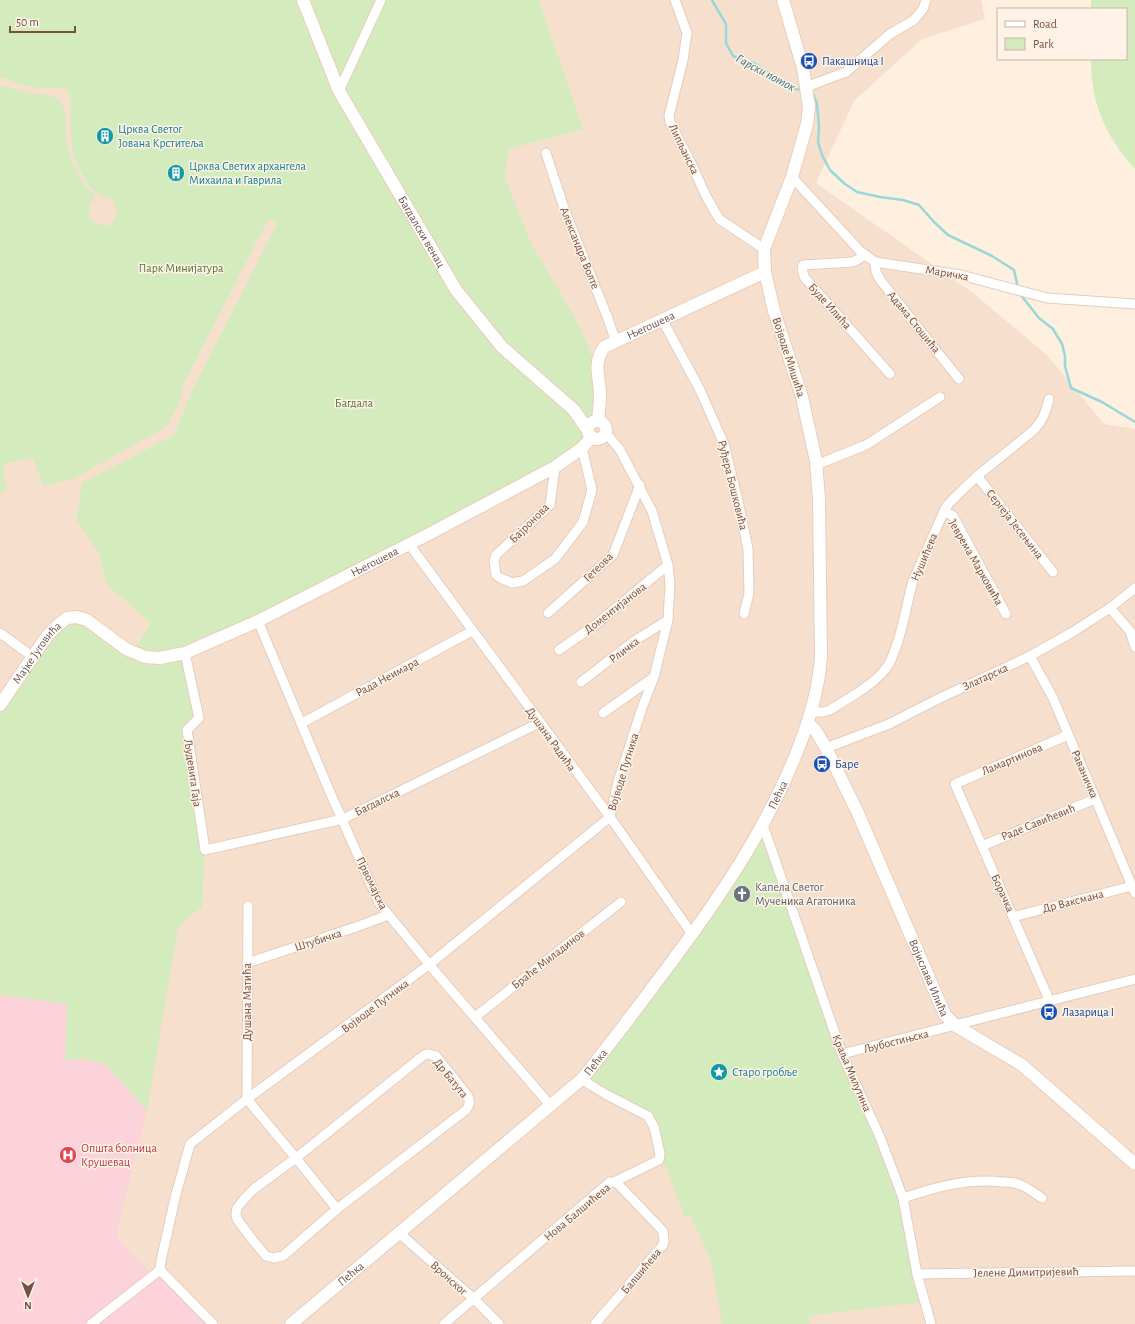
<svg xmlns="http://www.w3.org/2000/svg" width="1135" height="1324" viewBox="0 0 1135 1324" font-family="'Alegreya Sans',sans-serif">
	<rect width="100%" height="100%" fill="#feefdf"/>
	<path fill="#f6e0cd" d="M 0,0 L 981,0 L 985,19 L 922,39 L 854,101 L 816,183 L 973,293 L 1048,356 L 1104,424 L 1135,429 L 1135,1324 L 0,1324 Z"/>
	<path fill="#fcd2db" d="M 0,995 L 67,1004 L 65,1060 L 84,1059 L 105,1064 L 147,1111 L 116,1232 L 122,1244 L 153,1275 L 160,1270 L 213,1324 L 0,1324 Z"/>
	<g fill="#d4ecbd">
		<path d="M 0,0 L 539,0 L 583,129 L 509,149 L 505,178 L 532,245 L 573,314 L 597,365 L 595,421 L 590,424 L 588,433 L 582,448 L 185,654 L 199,718 L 187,730 L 205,850 L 202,907 L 178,927 L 147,1111 L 105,1064 L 84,1059 L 65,1060 L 67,1004 L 0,995 L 0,705 L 38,650 L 77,617 L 133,652 L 151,623 L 106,584 L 100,555 L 76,520 L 82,483 L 174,435 L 192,391 L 277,224 L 269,218 L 183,385 L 182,396 L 168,426 L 73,479 L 43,486 L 33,458 L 3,464 L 7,492 L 0,493 L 0,85 L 27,93 L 49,95 L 56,98 L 62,104 L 65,112 L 66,138 L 70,156 L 81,180 L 95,196 L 89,206 L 89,217 C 94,225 103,222 109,227 C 119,214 119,211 111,198 C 107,197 102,196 99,194 C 86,187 74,161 72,147 C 69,129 72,110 69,92 L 66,89 L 28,87 L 0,77 Z"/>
		<path d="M 1091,0 L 1135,0 L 1135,169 C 1105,135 1091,104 1091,59 L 1126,59 L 1126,9 L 1091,9 Z"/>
		<path d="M 763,825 L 842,1054 L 903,1198 L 925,1302 L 808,1316 L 811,1324 L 722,1324 L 711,1261 L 690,1215 L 685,1217 L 660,1153 L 646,1110 L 583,1078 Z"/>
	</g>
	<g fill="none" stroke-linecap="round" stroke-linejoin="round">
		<g stroke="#98d7db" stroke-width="2.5">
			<path d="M 712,0 L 726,24 L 726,43 L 733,56 L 754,63 L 773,75 L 789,87 L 804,91"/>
			<path d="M 810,94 L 813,94 L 817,104 L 819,126 L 818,142 L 822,155 L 830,170 L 845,184 L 857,192 L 880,197 L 903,200 L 919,205 L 934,222 L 948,235 L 992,256 L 1014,270 L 1018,288"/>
			<path d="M 1020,294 L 1039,318 L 1053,329 L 1062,344 L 1065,356 L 1065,366 L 1071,388 L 1102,402 L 1135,422"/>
		</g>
		<defs>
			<g id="street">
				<path d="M 675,0 L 687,33 L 683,60 L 669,116 L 670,122 L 691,163 L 706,196 L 719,219 L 764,249"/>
				<path d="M 806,87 L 846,72 L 890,34 L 914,20 L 923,9 L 926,0"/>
				<path d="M 339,91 L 381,0"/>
				<path d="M 546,153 L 565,211 L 607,316 L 616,342"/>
				<path d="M 792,177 L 860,251 L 875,262 L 961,275 L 1047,298 L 1135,304"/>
				<path d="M 865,255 L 857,260 L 852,262 L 803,265 C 801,270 803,273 805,278 L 890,374"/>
				<path d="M 875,262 L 876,272 L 881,281 L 959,379"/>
				<path d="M 663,321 L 700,390 L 724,444 L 738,501 L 748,549 L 749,593 L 744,614"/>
				<path d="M 816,465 L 866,445 L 940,397"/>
				<path d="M 555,467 L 550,505 L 496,555 L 494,561 L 496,575 L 500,578 L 512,583 L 523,581 L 555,559 L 583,522 L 592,490 L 582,448"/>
				<path d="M 977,476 L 1053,572"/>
				<path d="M 944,511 L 953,516 L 1006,614"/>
				<path d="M 409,544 L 610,817 L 692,934"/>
				<path d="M 1110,608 L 1130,631 L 1135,647"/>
				<path d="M 548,613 L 613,555 L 640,485"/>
				<path d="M 258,621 L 329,790 L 379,903 L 433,969 L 551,1106"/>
				<path d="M 0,633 L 33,657"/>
				<path d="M 559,650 L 595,625 L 668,565"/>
				<path d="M 185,653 L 199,718 L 187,730 L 205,850 L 343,819 L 539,723"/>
				<path d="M 1030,656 L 1053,698 L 1135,893"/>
				<path d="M 581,682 L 634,641 L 668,620"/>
				<path d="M 812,712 L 823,712 L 830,710 C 847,699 874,685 886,668 C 890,664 892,657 894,652 C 904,628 906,605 913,581 L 944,511 L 949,503 L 977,476 L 1034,430 C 1044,419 1045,413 1049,399"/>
				<path d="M 603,713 L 654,677"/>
				<path d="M 302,723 L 472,631"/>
				<path d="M 826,748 L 889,724 L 938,699 L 1030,656 L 1071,633 L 1110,608 L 1135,588"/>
				<path d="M 763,825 L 842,1054 L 880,1137 L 903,1198 L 917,1274 L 931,1324"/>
				<path d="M 982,846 L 1095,799"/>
				<path d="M 1013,917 L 1132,886"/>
				<path d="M 247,963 L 359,926 L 388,915"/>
				<path d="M 1050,1002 L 955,784 L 1068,735"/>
				<path d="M 475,1017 L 621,902"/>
				<path d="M 427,1054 L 436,1056 L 468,1096 C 470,1102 470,1105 466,1110 L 337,1209 L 283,1256 L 274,1258 L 266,1256 L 252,1239 L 237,1219 L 236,1214 L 237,1208 L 245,1198 L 255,1188 L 296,1158 L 424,1055 Z"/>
				<path d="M 842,1054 L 1135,979"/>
				<path d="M 247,1099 L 248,906"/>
				<path d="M 247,1099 L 296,1158 L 337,1209"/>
				<path d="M 903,1198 C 936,1187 967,1178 1003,1182 C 1007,1182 1013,1182 1018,1184 C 1026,1186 1034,1193 1042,1198"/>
				<path d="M 398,1232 L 474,1299 L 499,1324"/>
				<path d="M 160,1270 L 213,1324"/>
				<path d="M 917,1274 L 1135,1271"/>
				<path d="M 91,1324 L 160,1270 L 161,1261 L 175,1198 L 190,1144 L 247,1099 L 430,964 L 610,817 L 618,782 L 642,708 L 654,677 L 668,620 L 670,584 L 668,565 L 652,511 L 620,450 L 606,433"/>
				<path d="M 444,1324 L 610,1182 L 614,1182 L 659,1160 L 660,1154 L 654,1127 L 648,1116 L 607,1095 L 592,1086 L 582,1079"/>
				<path d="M 595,1324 L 663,1245 L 664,1241 L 663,1231 L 617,1183 L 614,1182"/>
			</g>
			<g id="secondary">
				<path id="s1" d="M 303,0 L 339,91 L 456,290 L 502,347 L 574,410 L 587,429"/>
				<path id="s2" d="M 598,420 C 599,412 600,404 600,395 C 600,376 592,366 604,347 L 765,272"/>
				<circle cx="597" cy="430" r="9"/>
				<path id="s3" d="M 0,705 L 47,636 L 57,626 L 67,618 L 77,617 L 87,620 L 126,649 L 145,657 L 160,658 L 185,653 L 258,621 L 429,534 L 555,467 L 582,448 L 592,437"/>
				<path id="s4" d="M 808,723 L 816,731 L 826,748 L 857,811 L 945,1015 L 956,1026 L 1022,1065 L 1135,1164"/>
				<path id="s5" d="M 291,1324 L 583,1078 C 614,1039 644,999 673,960 C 723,893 770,823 800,744 C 811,715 819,687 821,656 L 819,499 L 816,461 L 802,397 L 774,311 L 765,272 L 764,249 L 792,177 L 807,124 L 809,107 L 803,68 L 783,0"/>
			</g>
		</defs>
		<use href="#street" stroke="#e4ccbe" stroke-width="11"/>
		<use href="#secondary" stroke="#eaccba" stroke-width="14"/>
		<use href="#street" stroke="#fff" stroke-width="9"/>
		<use href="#secondary" stroke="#fff" stroke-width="12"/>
	</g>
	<defs>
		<symbol id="bus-disc" viewBox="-11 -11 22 22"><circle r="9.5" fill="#1a4fb4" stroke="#fff3e7"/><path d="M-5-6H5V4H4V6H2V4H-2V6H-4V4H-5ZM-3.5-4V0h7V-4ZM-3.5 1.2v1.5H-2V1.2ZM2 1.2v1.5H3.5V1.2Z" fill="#fff"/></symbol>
		<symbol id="building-disc" viewBox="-11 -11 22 22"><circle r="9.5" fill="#0f9aa8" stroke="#fff3e7"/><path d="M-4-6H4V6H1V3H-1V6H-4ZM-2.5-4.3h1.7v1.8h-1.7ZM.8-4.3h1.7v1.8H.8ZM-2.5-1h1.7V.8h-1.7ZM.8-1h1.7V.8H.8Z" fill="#fff"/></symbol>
		<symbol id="church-disc" viewBox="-11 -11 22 22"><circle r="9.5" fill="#6b7280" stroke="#fff3e7"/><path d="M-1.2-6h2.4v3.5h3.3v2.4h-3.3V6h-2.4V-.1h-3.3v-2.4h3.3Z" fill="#fff"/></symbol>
		<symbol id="sight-disc" viewBox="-11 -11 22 22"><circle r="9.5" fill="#0f9aa8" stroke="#fff3e7"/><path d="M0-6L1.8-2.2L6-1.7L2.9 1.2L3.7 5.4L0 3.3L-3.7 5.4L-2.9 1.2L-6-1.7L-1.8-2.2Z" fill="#fff"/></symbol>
		<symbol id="hospital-disc" viewBox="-11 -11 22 22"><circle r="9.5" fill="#e0444e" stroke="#fff3e7"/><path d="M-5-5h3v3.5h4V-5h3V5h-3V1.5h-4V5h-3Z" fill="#fff"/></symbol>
	</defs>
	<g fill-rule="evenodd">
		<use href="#bus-disc" x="799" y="51" width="20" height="20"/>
		<use href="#building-disc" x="95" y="126" width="20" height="20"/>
		<use href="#building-disc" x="166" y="163" width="20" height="20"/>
		<use href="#bus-disc" x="812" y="754" width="20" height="20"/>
		<use href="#church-disc" x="732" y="884" width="20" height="20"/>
		<use href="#bus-disc" x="1039" y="1002" width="20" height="20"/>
		<use href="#sight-disc" x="709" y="1062" width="20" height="20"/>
		<use href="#hospital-disc" x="58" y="1145" width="20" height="20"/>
	</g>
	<g text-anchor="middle" stroke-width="3" stroke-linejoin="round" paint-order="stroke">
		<g font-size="12" fill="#164399" stroke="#fff3e7" text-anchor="start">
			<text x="822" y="65">Пакашница I</text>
			<text x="835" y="768">Баре</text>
			<text x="1062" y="1016">Лазарица I</text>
		</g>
		<g font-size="12" fill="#0d838f" stroke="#fff3e7" text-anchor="start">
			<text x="118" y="133">Црква Светог<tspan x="118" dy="14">Јована Крститеља</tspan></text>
			<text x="189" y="170">Црква Светих архангела<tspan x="189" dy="14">Михаила и Гаврила</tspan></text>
			<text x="732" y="1076">Старо гробље</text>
		</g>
		<g font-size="12" fill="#765245" stroke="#fff3e7">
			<text transform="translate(684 149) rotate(64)" y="4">Липљанска</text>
			<text dy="4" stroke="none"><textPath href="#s1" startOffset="261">Багдалски венац</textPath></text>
			<text transform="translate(580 248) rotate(68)" y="4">Александра Волте</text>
			<text transform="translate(947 273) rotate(10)" y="4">Маричка</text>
			<text transform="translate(830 306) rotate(48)" y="4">Буде Илића</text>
			<text transform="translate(914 322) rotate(51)" y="4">Адама Стошића</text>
			<text dy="4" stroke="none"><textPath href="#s2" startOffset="126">Његошева</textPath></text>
			<text transform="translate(789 357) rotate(72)" y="4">Војводе Мишића</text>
			<text transform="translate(733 485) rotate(76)" y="4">Руђера Бошковића</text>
			<text transform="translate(529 523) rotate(-45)" y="4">Бајронова</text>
			<text transform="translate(1015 524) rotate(52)" y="4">Сергеја Јесењина</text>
			<text transform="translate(924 557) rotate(-67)" y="4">Нушићева</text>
			<text dy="4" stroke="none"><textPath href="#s3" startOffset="451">Његошева</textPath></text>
			<text transform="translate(976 562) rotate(60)" y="4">Јеврема Марковића</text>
			<text transform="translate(598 567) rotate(-45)" y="4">Гетеова</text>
			<text transform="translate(615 608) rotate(-38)" y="4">Доментијанова</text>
			<text transform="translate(624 650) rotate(-37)" y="4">Рличка</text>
			<text dy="4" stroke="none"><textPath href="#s3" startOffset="64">Мајке Југовића</textPath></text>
			<text transform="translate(387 677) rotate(-28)" y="4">Рада Неимара</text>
			<text transform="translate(985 677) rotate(-25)" y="4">Златарска</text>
			<text transform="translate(551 739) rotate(54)" y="4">Душана Радића</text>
			<text transform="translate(1012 759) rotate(-23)" y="4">Ламартинова</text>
			<text transform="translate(623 772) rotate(-73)" y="4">Војводе Путника</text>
			<text transform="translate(193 773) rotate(82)" y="4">Људевита Гаја</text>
			<text transform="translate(1085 774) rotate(67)" y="4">Раваничка</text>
			<text dy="4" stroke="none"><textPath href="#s5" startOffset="726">Пећка</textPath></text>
			<text transform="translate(377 802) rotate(-26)" y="4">Багдалска</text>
			<text transform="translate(1038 822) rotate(-22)" y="4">Раде Савићевић</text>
			<text transform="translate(372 883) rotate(64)" y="4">Првомајска</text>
			<text transform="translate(1003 893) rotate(66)" y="4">Борачка</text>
			<text transform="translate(1073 901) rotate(-14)" y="4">Др Ваксмана</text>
			<text transform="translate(318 940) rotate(-18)" y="4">Штубичка</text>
			<text transform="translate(548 959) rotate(-38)" y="4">Браће Миладинов</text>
			<text dy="4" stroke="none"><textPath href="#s4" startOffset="283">Војислава Илића</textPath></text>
			<text transform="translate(247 1002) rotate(-90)" y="4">Душана Матића</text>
			<text transform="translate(375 1006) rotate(-37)" y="4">Војводе Путника</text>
			<text transform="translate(896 1041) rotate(-14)" y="4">Љубостињска</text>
			<text dy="4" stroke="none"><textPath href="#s5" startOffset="402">Пећка</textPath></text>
			<text transform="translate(852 1073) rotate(67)" y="4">Краља Милутина</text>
			<text transform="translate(451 1078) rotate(51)" y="4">Др Батута</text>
			<text transform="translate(577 1212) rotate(-40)" y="4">Нова Балшићева</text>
			<text transform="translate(641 1271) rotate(-50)" y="4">Балшићева</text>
			<text transform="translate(1026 1272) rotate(-1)" y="4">Јелене Димитријевић</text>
			<text dy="4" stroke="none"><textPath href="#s5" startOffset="78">Пећка</textPath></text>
			<text transform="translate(449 1278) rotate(42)" y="4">Вронског</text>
		</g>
		<g font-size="12" fill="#52773a" stroke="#fff3e7">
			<text x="181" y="272">Парк Минијатура</text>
			<text x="354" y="407">Багдала</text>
		</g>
		<g font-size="12" fill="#5b616d" stroke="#fff3e7" text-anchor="start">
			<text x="755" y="891">Капела Светог<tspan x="755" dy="14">Мученика Агатоника</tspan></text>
		</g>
		<g font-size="12" fill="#be3a42" stroke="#fff3e7" text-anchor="start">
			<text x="81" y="1152">Општа болница<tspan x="81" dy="14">Крушевац</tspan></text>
		</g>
		<g font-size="13" font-style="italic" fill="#39787d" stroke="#fff3e7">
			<text transform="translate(766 72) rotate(28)" y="5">Гарски поток</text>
		</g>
	</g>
	<rect x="997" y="8" width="130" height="52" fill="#fff3e7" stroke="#c8b3a6"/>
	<rect x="1005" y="21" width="20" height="6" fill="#ffffff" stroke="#c8b3a6"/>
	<text x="1033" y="28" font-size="12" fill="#765245">Road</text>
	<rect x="1005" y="38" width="20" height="12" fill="#d4ecbd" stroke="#c8b3a6"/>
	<text x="1033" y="48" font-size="12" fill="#765245">Park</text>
	<g transform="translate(28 1296) rotate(180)" stroke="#fff3e7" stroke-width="3" paint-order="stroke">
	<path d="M0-3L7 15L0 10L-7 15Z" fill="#765245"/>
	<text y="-6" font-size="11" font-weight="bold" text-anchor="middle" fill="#765245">N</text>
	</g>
	<path d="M10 26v6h65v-6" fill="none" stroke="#765245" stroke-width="2"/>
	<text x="16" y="26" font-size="12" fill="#765245" stroke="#fff3e7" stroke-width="3" paint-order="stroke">50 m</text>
</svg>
